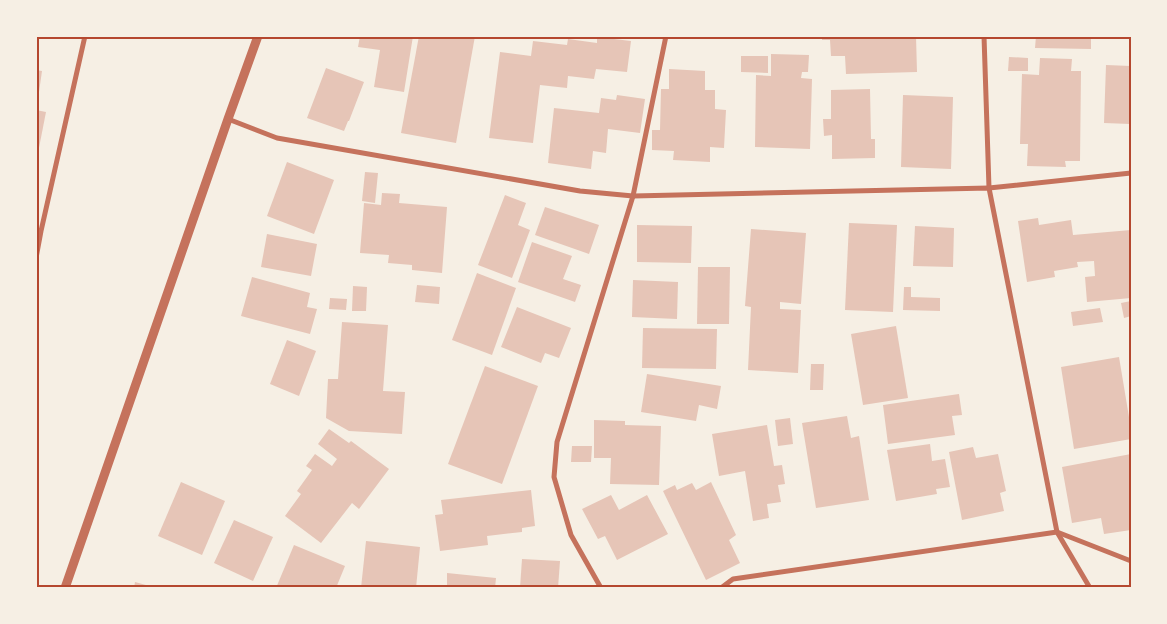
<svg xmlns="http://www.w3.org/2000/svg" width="1167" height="624" viewBox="0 0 1167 624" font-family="'Sofia Sans Condensed',sans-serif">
	<rect width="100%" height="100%" fill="#f6efe4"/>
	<g fill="#e6c5b7">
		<path d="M 360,36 L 413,36 L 404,92 L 374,87 L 380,50 L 358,47 Z"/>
		<path d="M 419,36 L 475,36 L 456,143 L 401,133 Z"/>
		<path d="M 822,36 L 916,36 L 917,72 L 846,74 L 845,56 L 831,56 L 830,40 L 822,40 Z"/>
		<path d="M 1036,36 L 1091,36 L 1091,49 L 1035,48 Z"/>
		<path d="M 597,37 L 631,41 L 627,72 L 596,69 L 594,79 L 568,76 L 567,88 L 540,85 L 533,143 L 489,138 L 500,52 L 531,56 L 533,41 L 567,45 L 568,39 L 597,43 Z"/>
		<path d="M 771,54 L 809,55 L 808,72 L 802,72 L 801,78 L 812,79 L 810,149 L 755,147 L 756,75 L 771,76 Z"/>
		<path d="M 741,56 L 768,56 L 768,73 L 741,72 Z"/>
		<path d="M 1009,57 L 1028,58 L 1028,71 L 1008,71 Z"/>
		<path d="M 1040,58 L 1072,59 L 1071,71 L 1081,71 L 1080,161 L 1065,161 L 1066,167 L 1027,166 L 1028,144 L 1020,144 L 1022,74 L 1039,75 Z"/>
		<path d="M 1106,65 L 1131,66 L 1130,124 L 1104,123 Z"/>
		<path d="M 326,68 L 364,82 L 349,121 L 348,121 L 344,131 L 307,118 Z"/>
		<path d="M 669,69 L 705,71 L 705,90 L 715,90 L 715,109 L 726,110 L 724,148 L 710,147 L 710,162 L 673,160 L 674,151 L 652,150 L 652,130 L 660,130 L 661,89 L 669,89 Z"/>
		<path d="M 36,70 L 42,71 L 37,106 L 36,106 Z"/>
		<path d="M 870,89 L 871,139 L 875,139 L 875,158 L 832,159 L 832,135 L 824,136 L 823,119 L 831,119 L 831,90 Z"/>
		<path d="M 617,95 L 645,99 L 640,133 L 608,129 L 606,153 L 593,151 L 591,169 L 548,163 L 554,108 L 599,113 L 601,98 L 616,100 Z"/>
		<path d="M 903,95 L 953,97 L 951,169 L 901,167 Z"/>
		<path d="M 36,110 L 46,112 L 37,158 L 36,157 Z"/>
		<path d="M 287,162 L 334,180 L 314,234 L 267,216 Z"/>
		<path d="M 365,172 L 378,173 L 375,203 L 362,201 Z"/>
		<path d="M 382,193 L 400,194 L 399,203 L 447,207 L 442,273 L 412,270 L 412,265 L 388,263 L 389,255 L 360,253 L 364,203 L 381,205 Z"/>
		<path d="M 505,195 L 526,203 L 518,225 L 530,230 L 512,278 L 478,265 Z"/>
		<path d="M 545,207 L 599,225 L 589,254 L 535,235 Z"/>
		<path d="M 1038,218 L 1039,225 L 1071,220 L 1073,235 L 1131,230 L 1131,298 L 1087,302 L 1085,277 L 1095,276 L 1094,261 L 1077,262 L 1078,267 L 1054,271 L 1055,277 L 1027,282 L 1018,221 Z"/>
		<path d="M 849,223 L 897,225 L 893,312 L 845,310 Z"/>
		<path d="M 637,225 L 692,226 L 691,263 L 637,262 Z"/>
		<path d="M 915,226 L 954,228 L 953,267 L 913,266 Z"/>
		<path d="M 751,229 L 806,233 L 801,304 L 780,302 L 780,309 L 801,310 L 798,373 L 748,370 L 751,307 L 745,306 Z"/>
		<path d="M 267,234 L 317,244 L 311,276 L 261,267 Z"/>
		<path d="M 532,242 L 572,256 L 563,279 L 581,285 L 575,302 L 518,282 Z"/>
		<path d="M 698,267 L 730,267 L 729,324 L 697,324 Z"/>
		<path d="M 477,273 L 516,288 L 492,355 L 452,340 Z"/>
		<path d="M 252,277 L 310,293 L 307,307 L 317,309 L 310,334 L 241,316 Z"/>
		<path d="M 633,280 L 678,282 L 677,319 L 632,317 Z"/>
		<path d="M 417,285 L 440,287 L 439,304 L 415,302 Z"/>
		<path d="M 353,286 L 367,287 L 366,311 L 352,311 Z"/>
		<path d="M 904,287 L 911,287 L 911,297 L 940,298 L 940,311 L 903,310 Z"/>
		<path d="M 330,298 L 347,299 L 346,310 L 329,309 Z"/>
		<path d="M 1131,301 L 1131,316 L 1124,318 L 1121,303 Z"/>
		<path d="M 517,307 L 571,328 L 559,358 L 545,353 L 541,363 L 501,347 Z"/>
		<path d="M 1100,308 L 1103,322 L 1073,326 L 1071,312 Z"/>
		<path d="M 342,322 L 388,325 L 383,391 L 405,392 L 402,434 L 349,431 L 326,418 L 328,379 L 338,379 Z"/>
		<path d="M 896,326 L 908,398 L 863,405 L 851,334 Z"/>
		<path d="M 643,328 L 717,329 L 716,369 L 642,368 Z"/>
		<path d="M 287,340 L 316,351 L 299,396 L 270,384 Z"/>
		<path d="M 1119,357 L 1131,429 L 1131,439 L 1074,449 L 1061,367 Z"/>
		<path d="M 811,364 L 824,364 L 823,390 L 810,390 Z"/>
		<path d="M 485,366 L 538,386 L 502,484 L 448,464 Z"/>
		<path d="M 647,374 L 721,386 L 717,409 L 699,405 L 696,421 L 641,412 Z"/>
		<path d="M 959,394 L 962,415 L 952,416 L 955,435 L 888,444 L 883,405 Z"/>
		<path d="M 847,416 L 851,438 L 859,436 L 869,500 L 816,508 L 802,423 Z"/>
		<path d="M 790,418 L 793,444 L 778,446 L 775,420 Z"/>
		<path d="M 594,420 L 625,421 L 625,425 L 661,426 L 659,485 L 610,484 L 611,458 L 594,458 Z"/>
		<path d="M 767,425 L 774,466 L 782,465 L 785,484 L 778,485 L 781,502 L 767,504 L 769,518 L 753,521 L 745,471 L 719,476 L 712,434 Z"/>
		<path d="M 329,429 L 349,443 L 351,441 L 389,469 L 359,509 L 352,503 L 321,543 L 285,516 L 301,494 L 297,491 L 312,470 L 306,466 L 315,454 L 332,466 L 337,459 L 318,444 Z"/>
		<path d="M 930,444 L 932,461 L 945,459 L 950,487 L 936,489 L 937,494 L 896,501 L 887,450 Z"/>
		<path d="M 572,446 L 592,446 L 591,462 L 571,462 Z"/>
		<path d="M 973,447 L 976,458 L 998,454 L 1006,491 L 1000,493 L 1004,511 L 962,520 L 949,452 Z"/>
		<path d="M 1131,454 L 1131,530 L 1104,534 L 1101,518 L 1072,523 L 1062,467 Z"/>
		<path d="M 181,482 L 225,501 L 202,555 L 158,536 Z"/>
		<path d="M 711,482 L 736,535 L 729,540 L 740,563 L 706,580 L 663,491 L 675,485 L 677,490 L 692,483 L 696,490 Z"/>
		<path d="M 531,490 L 535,526 L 522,528 L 522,532 L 487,536 L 488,545 L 440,551 L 435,515 L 443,514 L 441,500 Z"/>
		<path d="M 611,495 L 619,510 L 647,495 L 668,534 L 617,560 L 605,536 L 598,539 L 582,509 Z"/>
		<path d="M 234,520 L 273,537 L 253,581 L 214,563 Z"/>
		<path d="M 366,541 L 420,547 L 416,588 L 361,588 Z"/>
		<path d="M 294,545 L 345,566 L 336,588 L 276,588 Z"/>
		<path d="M 522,559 L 560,561 L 558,588 L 520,588 Z"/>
		<path d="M 447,573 L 496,578 L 495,588 L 447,588 Z"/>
		<path d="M 135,582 L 153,587 L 153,588 L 134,588 Z"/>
	</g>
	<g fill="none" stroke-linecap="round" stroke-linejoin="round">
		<g stroke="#c5725c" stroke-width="5">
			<path d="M 984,36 L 989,188 L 1131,173"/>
			<path d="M 228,119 L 277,138 L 580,191 L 633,196 L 989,188 L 1057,532 L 1090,588"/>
			<path d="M 36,258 L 41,231 L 85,36"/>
			<path d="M 601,588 L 571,535 L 554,477 L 557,442 L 633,196 L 666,36"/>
			<path d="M 721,588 L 733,579 L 1057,532 L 1131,561"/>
		</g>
		<path stroke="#c5725c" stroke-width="9" d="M 65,588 L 228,119 L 258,36"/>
	</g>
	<rect width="1167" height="624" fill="none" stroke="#f6efe4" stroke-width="75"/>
	<rect x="38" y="38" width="1092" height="548" fill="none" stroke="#b5482f" stroke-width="2"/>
</svg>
